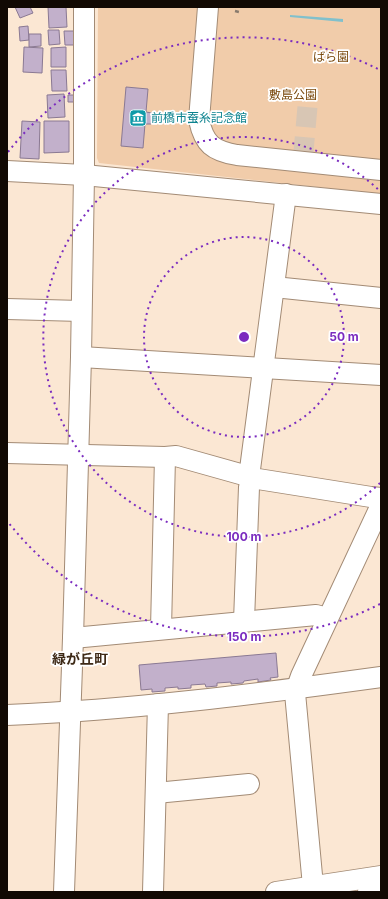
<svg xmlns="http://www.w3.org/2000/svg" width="388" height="899" viewBox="0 0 388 899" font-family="Inter,'Noto Sans JP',sans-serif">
	<rect width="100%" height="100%" fill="#fbe7d3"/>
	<path fill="#f1ccaa" d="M 98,7 L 381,7 L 381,194 L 99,163 L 97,158 Z"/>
	<path fill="#81c0cc" d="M 290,15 L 343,19 L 343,22 L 290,17 Z"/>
	<g fill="#c2b0cb" stroke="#8a7993">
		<path d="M 15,7 L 30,7 L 33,13 L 20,18 Z"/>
		<path d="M 48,7 L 66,7 L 67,27 L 49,28 Z"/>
		<path d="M 28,26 L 29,40 L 20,41 L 19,27 Z"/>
		<path d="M 48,30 L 59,30 L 60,44 L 49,45 Z"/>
		<path d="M 64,31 L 74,31 L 75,45 L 65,45 Z"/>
		<path d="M 29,34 L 41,34 L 41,46 L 29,47 Z"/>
		<path d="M 24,47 L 43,48 L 42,73 L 23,72 Z"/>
		<path d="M 66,47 L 66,67 L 51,67 L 51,48 Z"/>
		<path d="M 51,70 L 66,70 L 67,91 L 52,91 Z"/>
		<path d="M 126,87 L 148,89 L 146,112 L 152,113 L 151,124 L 145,124 L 143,148 L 121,146 Z"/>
		<path d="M 64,94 L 65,117 L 48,118 L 47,95 Z"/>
		<path d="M 68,95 L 76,95 L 77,102 L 68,102 Z"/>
		<path d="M 22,121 L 40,122 L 39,159 L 20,158 Z"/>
		<path d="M 44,121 L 69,121 L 69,152 L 44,153 Z"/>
		<path d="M 276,653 L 278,677 L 270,678 L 271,680 L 258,682 L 258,679 L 244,681 L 243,683 L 231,684 L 231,682 L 217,683 L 217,686 L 206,687 L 205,684 L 191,685 L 191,688 L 178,689 L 178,687 L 165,688 L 165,691 L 152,692 L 152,689 L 141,690 L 139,665 Z"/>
	</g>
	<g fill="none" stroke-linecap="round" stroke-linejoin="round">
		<path stroke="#d8c6b4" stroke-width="20" stroke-dasharray="20 10" stroke-linecap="butt" d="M 303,157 L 309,90"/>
		<defs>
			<g id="minor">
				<path d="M 208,7 L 199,120 C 204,144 213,151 237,155 L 381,170"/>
				<path d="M 7,171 L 84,175 L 381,204"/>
				<path d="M 274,287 L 381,298"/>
				<path d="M 7,309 L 81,311"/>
				<path d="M 81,357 L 381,375"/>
				<path d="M 7,453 L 165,457 L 176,456 L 258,479 L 371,497 L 381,498"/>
				<path d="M 249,477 L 286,194"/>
				<path d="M 244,621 L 249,487"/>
				<path d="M 161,629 L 165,457"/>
				<path d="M 73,638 L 316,615 L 327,618"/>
				<path d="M 7,715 C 132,710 257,694 381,677"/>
				<path d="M 156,793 L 249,784"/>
				<path d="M 313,886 L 295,693 L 301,676 L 381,505"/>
				<path d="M 64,892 L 73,638 L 81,357 L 84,175 L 84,7"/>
				<path d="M 153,892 L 158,704"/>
				<path d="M 276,892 L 381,876"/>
				<path d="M 368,892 L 381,890"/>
			</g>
		</defs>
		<use href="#minor" stroke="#a38b75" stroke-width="22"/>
		<path stroke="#887a6d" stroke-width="2.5" stroke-dasharray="4 2" stroke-linecap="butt" d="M 235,11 L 239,12"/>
		<use href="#minor" stroke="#fff" stroke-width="20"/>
	</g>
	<g fill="none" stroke="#7b2cbf" stroke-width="2" stroke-dasharray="2 4">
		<circle cx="244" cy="337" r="100"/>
		<path d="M380 483A200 200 0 1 1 380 191"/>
		<path d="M380 604A300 300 0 0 1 8 522M8 152A300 300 0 0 1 380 70"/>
	</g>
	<defs>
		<symbol id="museum-square" viewBox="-11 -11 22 22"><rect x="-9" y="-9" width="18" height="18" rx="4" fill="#0f9aa8" stroke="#fff"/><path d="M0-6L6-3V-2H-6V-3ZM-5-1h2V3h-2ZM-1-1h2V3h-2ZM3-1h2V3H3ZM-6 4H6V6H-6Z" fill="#fff"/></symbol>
	</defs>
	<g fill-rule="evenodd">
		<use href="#museum-square" x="128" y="108" width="20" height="20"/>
	</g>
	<g text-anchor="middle" stroke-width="3.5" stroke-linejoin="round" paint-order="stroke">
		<g font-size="12" fill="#7a490c" stroke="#fff">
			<text x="331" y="61">ばら園</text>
			<text x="293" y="99">敷島公園</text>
		</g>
		<g font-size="12" fill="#0d838f" stroke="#fff" text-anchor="start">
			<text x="151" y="122">前橋市蚕糸記念館</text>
		</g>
		<g font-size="14" font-weight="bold" fill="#3d2916" stroke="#fff">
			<text x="80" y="664">緑が丘町</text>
		</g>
	</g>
	<circle cx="244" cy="337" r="6" fill="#7b2cbf" stroke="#fff" stroke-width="2"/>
	<g font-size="12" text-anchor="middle" font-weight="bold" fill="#7b2cbf" stroke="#fff" stroke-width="3.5" stroke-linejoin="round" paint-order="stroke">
		<text x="344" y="341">50 m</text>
		<text x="244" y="541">100 m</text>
		<text x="244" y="641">150 m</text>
	</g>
	<rect width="388" height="899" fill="none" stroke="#110903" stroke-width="16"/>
</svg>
